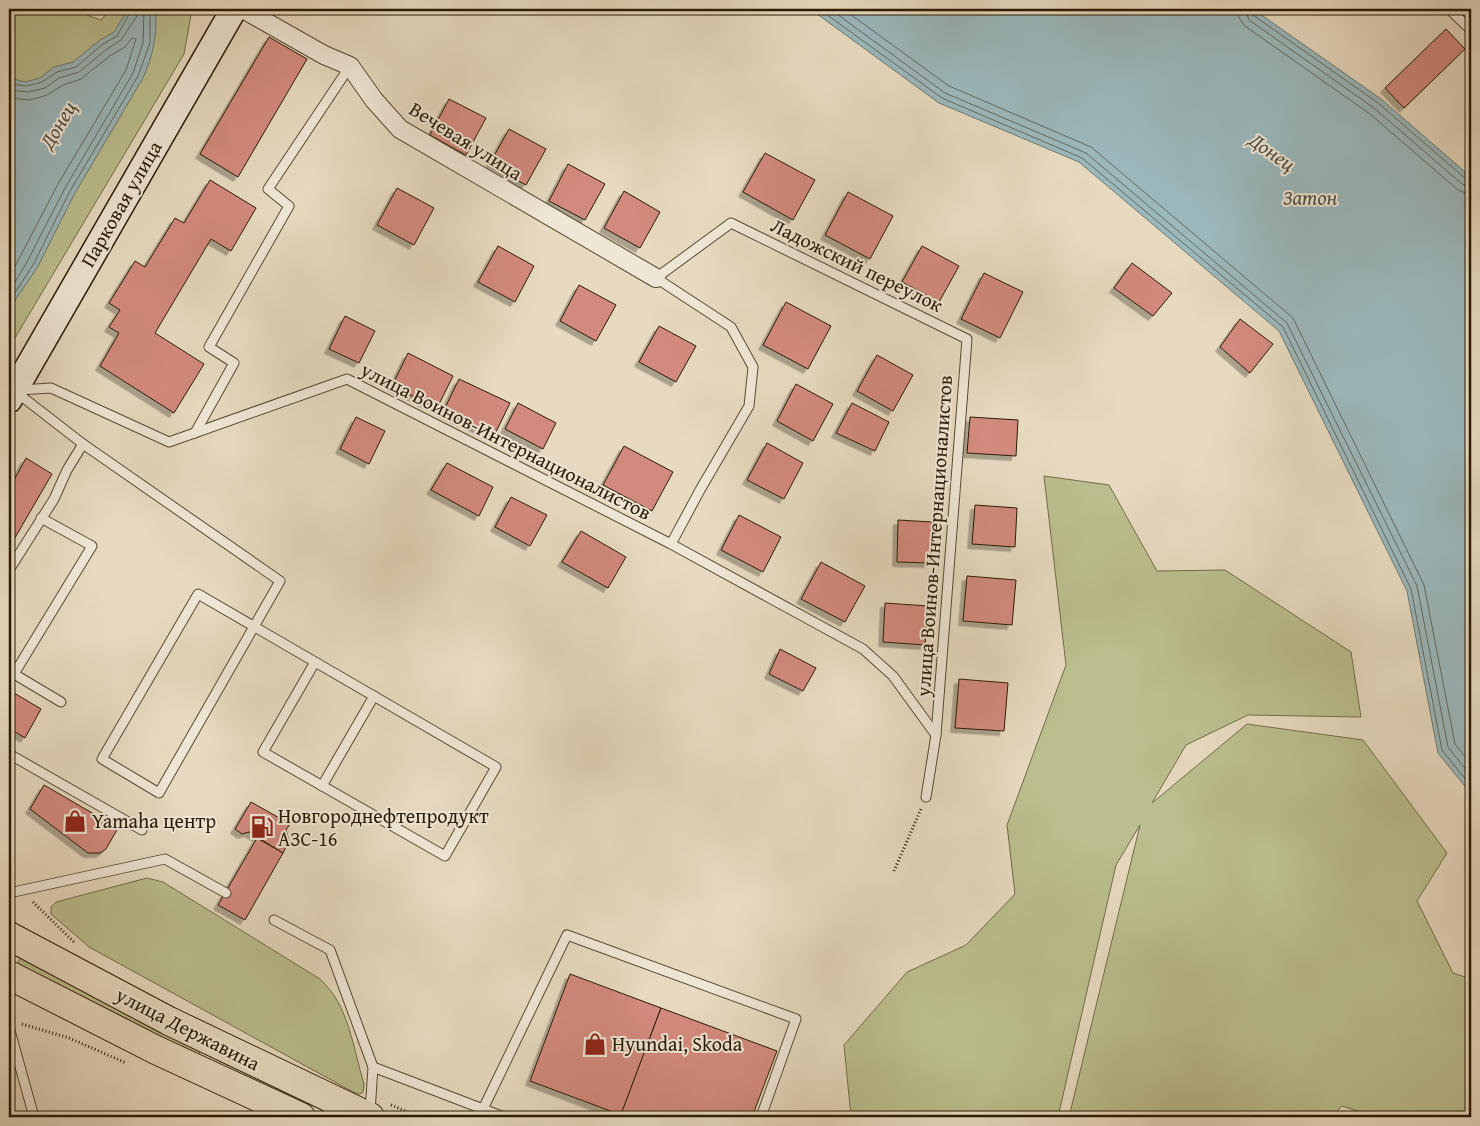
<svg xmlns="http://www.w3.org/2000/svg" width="1480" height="1126" viewBox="0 0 1480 1126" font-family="'Gentium Book Plus',serif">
	<defs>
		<filter id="shadow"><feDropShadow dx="-4.5" dy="4.5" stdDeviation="0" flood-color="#0004"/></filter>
	</defs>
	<rect width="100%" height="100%" fill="#e7dac0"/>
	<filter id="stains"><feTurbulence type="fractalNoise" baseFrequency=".004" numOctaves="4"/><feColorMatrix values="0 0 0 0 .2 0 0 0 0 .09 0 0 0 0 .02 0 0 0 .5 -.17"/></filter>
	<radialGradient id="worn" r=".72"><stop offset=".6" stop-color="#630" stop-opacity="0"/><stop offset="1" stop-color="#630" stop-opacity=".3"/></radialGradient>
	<g fill="#bbbe8e" stroke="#726c48">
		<path d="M 9,9 L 70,9 L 101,20 L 110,9 L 192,9 L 184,54 L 9,348 Z"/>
		<path d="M 1044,476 L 1109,485 L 1157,571 L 1225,570 L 1351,652 L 1361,717 L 1248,715 L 1186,745 L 1152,803 L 1247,724 L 1363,740 L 1447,853 L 1417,901 L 1453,973 L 1471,979 L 1471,1117 L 1376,1117 L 1342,1106 L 1331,1117 L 1069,1117 L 1140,825 L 1116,865 L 1058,1117 L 851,1117 L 844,1045 L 907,972 L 966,945 L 1015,894 L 1007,825 L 1066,665 Z"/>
		<path d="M 147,878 L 163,882 L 320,979 C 349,1005 353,1048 364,1084 L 363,1092 L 360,1094 L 353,1092 L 89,947 L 51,914 L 51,907 L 56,902 Z"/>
		<path d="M 21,956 L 202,1047 L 198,1056 L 17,965 Z"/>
	</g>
	<g fill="#9bb8bc" stroke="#6d7972">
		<path d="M 128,9 L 155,9 C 158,34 153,55 143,78 L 75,193 L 37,268 L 9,309 L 9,78 L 25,82 L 40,78 L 54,67 L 73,62 L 100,40 L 114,32 Z"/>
		<path d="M 807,9 L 1253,9 L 1381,99 L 1471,177 L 1471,794 L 1438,753 L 1407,591 L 1279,331 L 1079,162 L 939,103 L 813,11 Z"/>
	</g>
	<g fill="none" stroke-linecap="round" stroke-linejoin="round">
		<g stroke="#626960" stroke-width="1">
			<path d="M 819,9 L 942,98 L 1082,158 L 1283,327 L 1411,589 L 1442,750 L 1471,786"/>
			<path d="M 830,9 L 945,93 L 1086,153 L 1287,323 L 1417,586 L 1448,747 L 1471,776"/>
			<path d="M 843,9 L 949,86 L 1091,147 L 1293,318 L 1424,585 L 1455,744 L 1471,764"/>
			<path d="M 1237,9 L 1239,18 L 1245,26 L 1370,114 L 1458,190 L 1471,195"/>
			<path d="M 1245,9 L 1249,20 L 1374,108 L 1462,184 L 1471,187"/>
			<path d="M 1251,9 L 1253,15 L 1378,103 L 1466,179 L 1471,181"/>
			<path d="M 9,84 L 27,86 L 42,82 L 57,72 L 76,67 L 103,44 L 117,36 L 132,9"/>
			<path d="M 9,90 L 28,92 L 45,88 L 59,78 L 79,72 L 107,49 L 121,40 L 137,16 L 138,9"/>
			<path d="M 9,98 L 30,100 L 47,95 L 63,85 L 81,79 L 111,55 L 125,47 L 132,38 L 136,39 L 126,70 L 58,184 L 9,278"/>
			<path d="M 9,292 L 27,262 L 65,188 L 133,73 L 143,43 L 144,9"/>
			<path d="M 9,302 L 33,265 L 70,191 L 138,76 L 150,43 L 150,9"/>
		</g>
	</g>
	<g fill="#d38a7e" stroke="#291a03" filter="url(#shadow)">
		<path d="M 1446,29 L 1465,49 L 1404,108 L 1385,88 Z"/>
		<path d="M 269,37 L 307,59 L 238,177 L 200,154 Z"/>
		<path d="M 449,99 L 486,118 L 466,155 L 430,135 Z"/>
		<path d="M 509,129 L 546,149 L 526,185 L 489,165 Z"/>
		<path d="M 765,153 L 815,180 L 793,220 L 743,192 Z"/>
		<path d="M 568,164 L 605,184 L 585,220 L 549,201 Z"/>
		<path d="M 210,180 L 256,208 L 231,251 L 211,239 L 155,333 L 204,364 L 174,413 L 100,366 L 119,333 L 109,327 L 120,310 L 109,303 L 135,261 L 145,267 L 175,218 L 184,223 Z"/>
		<path d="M 397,188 L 434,208 L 414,245 L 377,225 Z"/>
		<path d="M 624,191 L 660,212 L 640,248 L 604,228 Z"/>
		<path d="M 848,192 L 893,216 L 870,259 L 825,235 Z"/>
		<path d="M 498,246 L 534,266 L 515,302 L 478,282 Z"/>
		<path d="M 922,246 L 959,266 L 939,302 L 902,282 Z"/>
		<path d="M 1132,263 L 1172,293 L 1153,316 L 1114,288 Z"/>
		<path d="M 984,273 L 1023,292 L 1000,338 L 961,319 Z"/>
		<path d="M 579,285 L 616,305 L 596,341 L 560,321 Z"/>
		<path d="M 786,302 L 831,326 L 808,369 L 763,345 Z"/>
		<path d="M 345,316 L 375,331 L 359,363 L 329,349 Z"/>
		<path d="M 1240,319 L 1273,344 L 1250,373 L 1220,347 Z"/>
		<path d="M 659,326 L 696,346 L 676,382 L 639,362 Z"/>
		<path d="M 408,353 L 453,376 L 437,408 L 392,386 Z"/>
		<path d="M 877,355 L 913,375 L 893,411 L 857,391 Z"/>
		<path d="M 459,379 L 510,403 L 494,436 L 443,412 Z"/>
		<path d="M 796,384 L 833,404 L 813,441 L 777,421 Z"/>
		<path d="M 518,403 L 556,423 L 543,449 L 505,429 Z"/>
		<path d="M 852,403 L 889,422 L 875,451 L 836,433 Z"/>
		<path d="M 356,417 L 385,431 L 369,464 L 340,449 Z"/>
		<path d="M 970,417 L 1018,420 L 1016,456 L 967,453 Z"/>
		<path d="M 767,443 L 803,463 L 784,499 L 747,480 Z"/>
		<path d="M 624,446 L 673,472 L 652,511 L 603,485 Z"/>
		<path d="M 26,458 L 52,474 L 9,548 L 9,489 Z"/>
		<path d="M 447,463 L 493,487 L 479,516 L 431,490 Z"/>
		<path d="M 511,497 L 547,515 L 530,546 L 495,527 Z"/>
		<path d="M 975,505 L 1017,508 L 1015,547 L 972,544 Z"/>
		<path d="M 739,515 L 781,537 L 763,572 L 721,550 Z"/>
		<path d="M 898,520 L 932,522 L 929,563 L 897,562 Z"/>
		<path d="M 581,531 L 626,557 L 608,588 L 562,562 Z"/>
		<path d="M 821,562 L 865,586 L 845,622 L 801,599 Z"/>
		<path d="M 967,576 L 1016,580 L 1012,625 L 963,621 Z"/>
		<path d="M 885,603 L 928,606 L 925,645 L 883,642 Z"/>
		<path d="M 780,649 L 816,668 L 803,691 L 769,674 Z"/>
		<path d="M 959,679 L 1008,683 L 1004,731 L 955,728 Z"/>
		<path d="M 9,690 L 41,709 L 25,738 L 9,728 Z"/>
		<path d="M 44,785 L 118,828 L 106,849 L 100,853 L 88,853 L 30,809 Z"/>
		<path d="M 251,802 L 290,824 L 286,830 L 289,841 L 283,853 L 249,832 L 242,834 L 235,829 Z"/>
		<path d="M 257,838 L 283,853 L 245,920 L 218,905 Z"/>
		<path d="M 570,974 L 661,1008 L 621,1115 L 530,1081 Z"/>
		<path d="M 661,1008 L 777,1051 L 752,1117 L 620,1117 Z"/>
	</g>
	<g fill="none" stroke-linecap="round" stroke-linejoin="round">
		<defs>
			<g id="lane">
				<path d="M 1449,9 L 1471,30"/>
				<path d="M 19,390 L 51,388 L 169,442 L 347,379 L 671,544 L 863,649 L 893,676 L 936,735"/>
				<path d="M 16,392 L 83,444 L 280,581 L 159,793 L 102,759 L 198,594 L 496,767 L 445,856 L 263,752 L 315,662"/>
				<path d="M 195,433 L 234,363 L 209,347 L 289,206 L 268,189 L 350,66"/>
				<path d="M 671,544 L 700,490 L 749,406 L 753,367 L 731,327 L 656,278 L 731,223 L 967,339 L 936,735 L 926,797"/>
				<path d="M 9,570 L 54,499 L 67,470 L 83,444"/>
				<path d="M 9,671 L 61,702"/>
				<path d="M 14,674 L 92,546 L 41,518"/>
				<path d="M 9,754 L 142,830"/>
				<path d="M 322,786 L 374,696"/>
				<path d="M 9,893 L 165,859 L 226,893"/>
				<path d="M 274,920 L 330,950 L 373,1067 L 370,1112"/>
				<path d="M 9,1027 L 34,1117"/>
				<path d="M 373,1067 L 483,1109"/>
				<path d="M 504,1117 L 483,1109 L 567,935 L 796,1019 L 761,1117"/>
			</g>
			<path id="street" d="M 243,9 L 324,55 L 350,66 L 374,100 L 400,129 L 656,278"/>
			<path id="secondary" d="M 9,400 L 234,9"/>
			<g id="primary">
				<path d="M 9,936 L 169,1021 L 370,1117"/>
				<path d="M 9,975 L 156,1050 L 301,1117"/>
			</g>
		</defs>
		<use href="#lane" stroke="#584a32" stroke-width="11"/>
		<use href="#street" stroke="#584a32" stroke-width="20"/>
		<use href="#secondary" stroke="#291a03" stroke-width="28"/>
		<use href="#primary" stroke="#291a03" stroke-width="30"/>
		<g stroke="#291a03" stroke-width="3" stroke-dasharray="1 2.5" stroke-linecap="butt">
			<path d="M 894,871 L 921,809"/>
			<path d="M 33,902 L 75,943"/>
			<path d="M 22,1024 L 69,1038 L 126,1063"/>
			<path d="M 391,1105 L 420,1117"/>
		</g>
		<use href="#lane" stroke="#efe7d6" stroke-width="9"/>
		<use href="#street" stroke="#efe7d6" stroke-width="18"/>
		<use href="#secondary" stroke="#efe7d6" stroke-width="25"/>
		<use href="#primary" stroke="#e7dac0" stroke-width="28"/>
	</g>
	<defs>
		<symbol id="shop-bare" viewBox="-9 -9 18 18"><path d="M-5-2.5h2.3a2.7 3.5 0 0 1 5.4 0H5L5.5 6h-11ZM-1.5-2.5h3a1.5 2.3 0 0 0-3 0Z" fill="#8f2418" stroke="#efe7d6" stroke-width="2.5" paint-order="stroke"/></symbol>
		<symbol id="fuel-bare" viewBox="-9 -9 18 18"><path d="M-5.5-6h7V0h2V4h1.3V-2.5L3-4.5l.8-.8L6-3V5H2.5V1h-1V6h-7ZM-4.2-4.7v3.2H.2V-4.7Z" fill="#8f2418" stroke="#efe7d6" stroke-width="2.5" paint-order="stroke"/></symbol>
	</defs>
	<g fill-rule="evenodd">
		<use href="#shop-bare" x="59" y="805" width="32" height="32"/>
		<use href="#fuel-bare" x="246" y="811" width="32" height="32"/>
		<use href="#shop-bare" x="579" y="1028" width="32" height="32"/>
	</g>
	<g text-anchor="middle" stroke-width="4" stroke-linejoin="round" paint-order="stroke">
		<g font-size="20" fill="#291a03" stroke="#efe7d6">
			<text transform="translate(466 141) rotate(32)" y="7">Вечевая улица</text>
			<text transform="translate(121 204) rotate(-60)" y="7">Парковая улица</text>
			<text transform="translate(857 265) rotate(26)" y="7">Ладожский переулок</text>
			<text transform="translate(506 441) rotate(27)" y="7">улица Воинов-Интернационалистов</text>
			<text transform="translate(934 536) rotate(-86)" y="7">улица Воинов-Интернационалистов</text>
			<text transform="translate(188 1029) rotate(27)" y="7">улица Державина</text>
		</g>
		<g font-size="20" fill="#291a03" stroke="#efe7d6" text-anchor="start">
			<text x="278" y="823">Новгороднефтепродукт<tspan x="278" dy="23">АЗС-16</tspan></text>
			<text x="92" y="828">Yamaha центр</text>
			<text x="612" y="1051">Hyundai, Skoda</text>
		</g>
		<g font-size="21" font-style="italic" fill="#515144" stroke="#efe7d6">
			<text transform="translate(58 125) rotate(-59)" y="7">Донец</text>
			<text transform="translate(1272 152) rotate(35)" y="7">Донец</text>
			<text x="1310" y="205">Затон</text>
		</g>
	</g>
	<rect width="1480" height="1126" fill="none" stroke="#e7dac0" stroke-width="30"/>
	<rect x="10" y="10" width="1460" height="1106" fill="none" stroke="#291a03" stroke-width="2.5"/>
	<rect x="15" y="15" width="1450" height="1096" fill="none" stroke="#291a03"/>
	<rect width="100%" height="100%" filter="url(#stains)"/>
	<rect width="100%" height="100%" fill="url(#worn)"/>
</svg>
